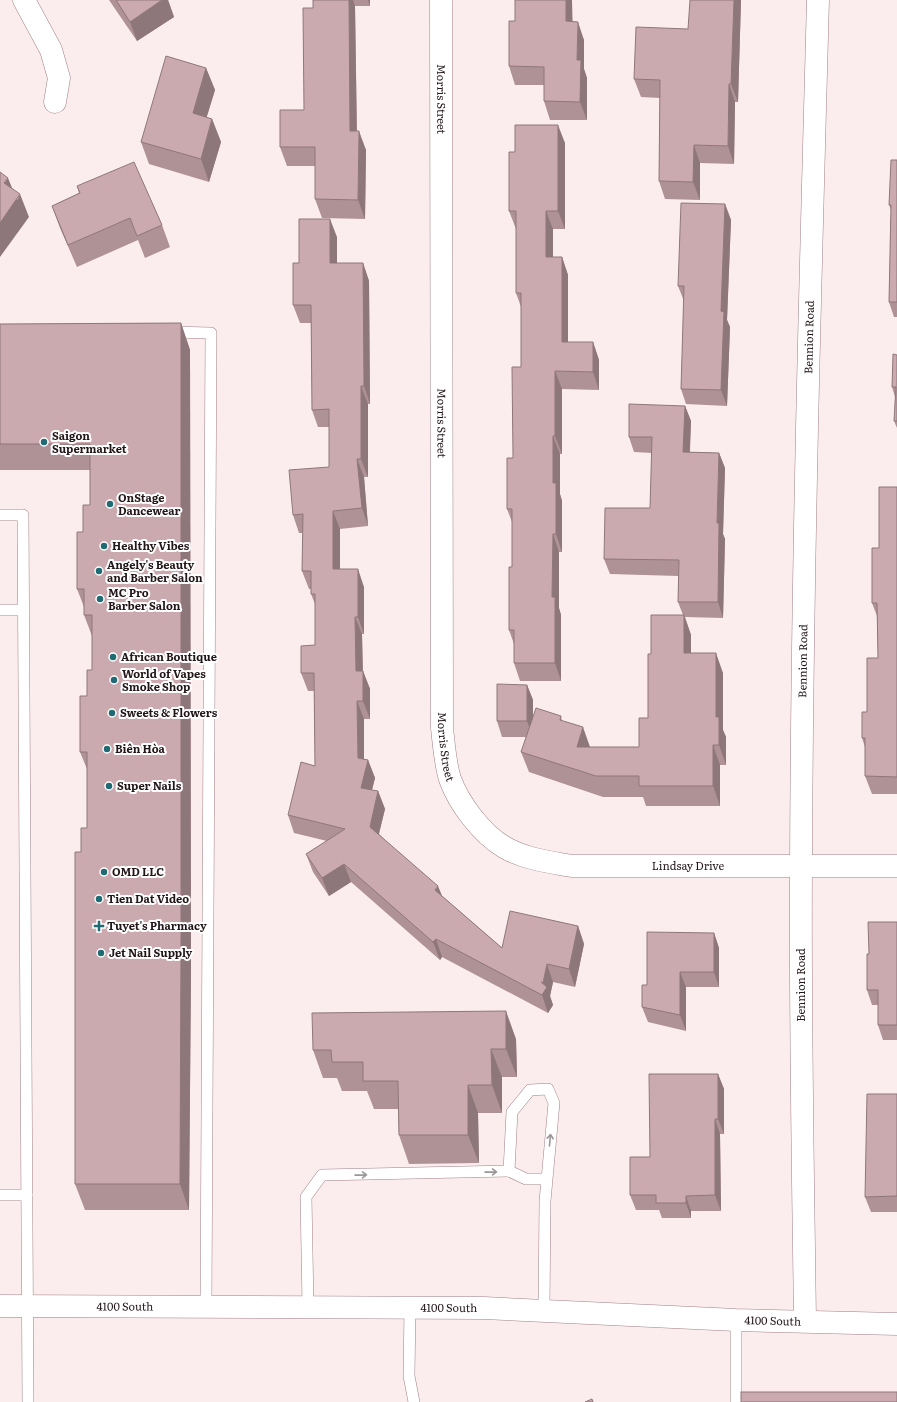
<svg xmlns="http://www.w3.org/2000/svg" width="897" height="1402" viewBox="0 0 897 1402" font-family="Literata,serif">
	<rect width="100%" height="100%" fill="#fbedee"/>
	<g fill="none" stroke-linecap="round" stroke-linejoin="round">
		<defs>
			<g id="service">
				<path d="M 169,332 L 211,333 L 206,1306"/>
				<path d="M 0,515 L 23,515 L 28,1402"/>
				<path d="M 0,610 L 23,610"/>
				<path d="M 0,1195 L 27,1195"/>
				<path d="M 308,1306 L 306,1197 L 322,1175 L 509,1171"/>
				<path d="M 410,1307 L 409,1376 L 414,1402"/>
				<path d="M 544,1310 L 545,1201 L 554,1103 L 548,1089 L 530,1090 L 512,1112 L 509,1171 L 526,1179 L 547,1179"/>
				<path d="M 736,1320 L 736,1402"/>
			</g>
			<g id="minor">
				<path d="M 24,0 L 51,50 L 59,78 L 55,102"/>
				<path id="s1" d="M 441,0 L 442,728 C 444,745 445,763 450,779 C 459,804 482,834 504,847 C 524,859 550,862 572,866 L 897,866"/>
				<path id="s2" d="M 805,1321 C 803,1171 800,1020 801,870 C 802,580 810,290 818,0"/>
			</g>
			<g id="secondary">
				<path id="s3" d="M 0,1306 L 484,1308 L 736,1320 L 897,1324"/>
			</g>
		</defs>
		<use href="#service" stroke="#a08186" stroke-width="12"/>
		<use href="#minor" stroke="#a08186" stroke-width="23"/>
		<use href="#secondary" stroke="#a08186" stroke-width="23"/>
		<use href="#service" stroke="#fff" stroke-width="11"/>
		<use href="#minor" stroke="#fff" stroke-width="22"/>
		<use href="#secondary" stroke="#fff" stroke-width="22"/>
	</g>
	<g fill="#af9296">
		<path d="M 109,0 L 168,0 L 174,17 L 137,41 Z"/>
		<path d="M 313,0 L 370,0 L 370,6 L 355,6 L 357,131 L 366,150 L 365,219 L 322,218 L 315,199 L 315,166 L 287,166 L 280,147 L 304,110 L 313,8 Z"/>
		<path d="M 741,0 L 738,102 L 735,102 L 734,164 L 700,163 L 700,200 L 665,199 L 659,181 L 660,98 L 641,97 L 634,79 L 688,29 Z"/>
		<path d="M 515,21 L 572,22 L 584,40 L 584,69 L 587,78 L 587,120 L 550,120 L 544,101 L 544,85 L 515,85 L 509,66 Z"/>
		<path d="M 206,68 L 215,90 L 206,118 L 212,119 L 221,142 L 209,182 L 149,164 L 141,142 Z"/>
		<path d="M 565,143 L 565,229 L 553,229 L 553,257 L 562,257 L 568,275 L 568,342 L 593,342 L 599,360 L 599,390 L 562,389 L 562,454 L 560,454 L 560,494 L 562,501 L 562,552 L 559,552 L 559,608 L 561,615 L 561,681 L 520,681 L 514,663 L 514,644 L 509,630 L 512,567 L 512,522 L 507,509 L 513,458 L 521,367 L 521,307 L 516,293 L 516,229 L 509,211 L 515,152 Z"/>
		<path d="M 897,160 L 897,317 L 894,317 L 889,302 L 891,210 L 889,205 Z"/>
		<path d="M 77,186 L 162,225 L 170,247 L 145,258 L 138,240 L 77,267 L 60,228 L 52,206 L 79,193 Z"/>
		<path d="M 725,204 L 731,220 L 727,320 L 730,327 L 727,406 L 686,404 L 681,389 L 684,301 L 678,286 Z"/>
		<path d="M 337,237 L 337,263 L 363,263 L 369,281 L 370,404 L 368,404 L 368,477 L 364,477 L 368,526 L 340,529 L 340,569 L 364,587 L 364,634 L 362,634 L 363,671 L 370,689 L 370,719 L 364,719 L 364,759 L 368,760 L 375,778 L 372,790 L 378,791 L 385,809 L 379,834 L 442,896 L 502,948 L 578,926 L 584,944 L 575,987 L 553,982 L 550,996 L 553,1005 L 548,1013 L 442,957 L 440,960 L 351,882 L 329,896 L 313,872 L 306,854 L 327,841 L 294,833 L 288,815 L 315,766 L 314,691 L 308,691 L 301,673 L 315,645 L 315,604 L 311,594 L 311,589 L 309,589 L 302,571 L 303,533 L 299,533 L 293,515 L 329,467 L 329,427 L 318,427 L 312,410 L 311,323 L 300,323 L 293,305 L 299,263 Z"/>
		<path d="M 181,323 L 190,350 L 191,970 L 189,1210 L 85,1210 L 75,1184 L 81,852 L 87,828 L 87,769 L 80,752 L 87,696 L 92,670 L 92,636 L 84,615 L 84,607 L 77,589 L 83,532 L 90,505 L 90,470 L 0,470 L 0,324 Z"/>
		<path d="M 897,355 L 897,428 L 894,421 L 895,397 L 892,387 Z"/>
		<path d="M 685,406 L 691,421 L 690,452 L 719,453 L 725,468 L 723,534 L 725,539 L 723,618 L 685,617 L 691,635 L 691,653 L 723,673 L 723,730 L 726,737 L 726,765 L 720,765 L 720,806 L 646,806 L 643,797 L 603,797 L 529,772 L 521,752 L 526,737 L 502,737 L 497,721 L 527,685 L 533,700 L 533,717 L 561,716 L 562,721 L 590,747 L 639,747 L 648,718 L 651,654 L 683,615 L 678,602 L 678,576 L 610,574 L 604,559 L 650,508 L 652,453 L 634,452 L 629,437 Z"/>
		<path d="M 897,487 L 897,794 L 872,794 L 865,776 L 865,747 L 862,738 L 878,658 L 877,616 L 872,603 L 879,548 Z"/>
		<path d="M 897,922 L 897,1040 L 883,1040 L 878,1025 L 878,1005 L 872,1005 L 867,990 L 869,954 Z"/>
		<path d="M 714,933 L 719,948 L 719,987 L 686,987 L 686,1031 L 648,1022 L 642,1007 L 647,985 Z"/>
		<path d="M 516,1039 L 517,1077 L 502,1077 L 502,1113 L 478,1113 L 479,1163 L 409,1164 L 399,1135 L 398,1109 L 374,1109 L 367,1091 L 342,1091 L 337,1078 L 323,1078 L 313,1050 Z"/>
		<path d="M 718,1074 L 724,1089 L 724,1134 L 720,1134 L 721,1211 L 691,1211 L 691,1218 L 662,1218 L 659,1210 L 636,1210 L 630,1195 L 650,1157 Z"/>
		<path d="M 897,1094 L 897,1212 L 871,1212 L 865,1197 Z"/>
	</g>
	<g fill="#8e777a">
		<path d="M 162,0 L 168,0 L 174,17 L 137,41 L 130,22 Z"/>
		<path d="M 349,0 L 353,0 L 355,6 L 357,150 L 350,131 Z"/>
		<path d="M 368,0 L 370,0 L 370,6 Z"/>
		<path d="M 566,0 L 572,0 L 573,40 L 566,21 Z"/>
		<path d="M 734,0 L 741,0 L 738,102 L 731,84 Z"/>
		<path d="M 578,22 L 584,40 L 584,69 L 587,78 L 587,120 L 580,102 L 577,60 Z"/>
		<path d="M 206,68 L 215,90 L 201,136 L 193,113 Z"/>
		<path d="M 729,84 L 735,102 L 734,164 L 728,146 Z"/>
		<path d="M 212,119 L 221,142 L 209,182 L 201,159 Z"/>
		<path d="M 558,125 L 565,143 L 565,229 L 558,211 Z"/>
		<path d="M 359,131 L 366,150 L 365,219 L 358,200 Z"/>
		<path d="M 694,145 L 700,163 L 700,200 L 693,182 Z"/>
		<path d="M 8,178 L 17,200 L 20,194 L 29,217 L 0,257 L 0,223 L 4,183 Z"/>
		<path d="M 725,204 L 731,220 L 727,320 L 730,327 L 727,406 L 721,390 L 721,311 Z"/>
		<path d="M 546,211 L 553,229 L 553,275 L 546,257 Z"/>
		<path d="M 330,219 L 337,237 L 337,281 L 330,263 Z"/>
		<path d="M 562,257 L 568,275 L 568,359 L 562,342 Z"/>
		<path d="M 363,263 L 369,281 L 370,404 L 364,386 Z"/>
		<path d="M 181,323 L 190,350 L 191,970 L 189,1210 L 180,1184 Z"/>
		<path d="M 593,342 L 599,360 L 599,390 L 593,372 Z"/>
		<path d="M 555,371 L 562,389 L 562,454 L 555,436 Z"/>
		<path d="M 361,386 L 368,404 L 368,477 L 361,459 Z"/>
		<path d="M 685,406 L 691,421 L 689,467 L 683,452 Z"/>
		<path d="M 553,436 L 560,454 L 560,494 L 562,501 L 562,552 L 556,534 L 553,483 Z"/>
		<path d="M 719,453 L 725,468 L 723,534 L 725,539 L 723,618 L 718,602 L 717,523 Z"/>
		<path d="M 357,459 L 364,477 L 368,526 L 362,508 Z"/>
		<path d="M 333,511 L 340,529 L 340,587 L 333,569 Z"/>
		<path d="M 553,534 L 559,552 L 559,608 L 561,615 L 561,681 L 555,663 L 552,597 Z"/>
		<path d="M 358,569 L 364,587 L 364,634 L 358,617 Z"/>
		<path d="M 684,615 L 691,635 L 691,673 L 684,653 Z"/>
		<path d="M 355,617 L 362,634 L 363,689 L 356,671 Z"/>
		<path d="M 716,653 L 723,673 L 723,730 L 726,737 L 726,765 L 719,745 L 716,717 Z"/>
		<path d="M 363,671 L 370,689 L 370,719 L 363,701 Z"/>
		<path d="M 527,685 L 533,700 L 533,737 L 527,721 Z"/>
		<path d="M 357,701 L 364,719 L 364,775 L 368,760 L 375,778 L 368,805 L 361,788 L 358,758 Z"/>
		<path d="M 583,727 L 590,747 L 577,747 Z"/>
		<path d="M 713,745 L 720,765 L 720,806 L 713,786 Z"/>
		<path d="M 378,791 L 385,809 L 376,845 L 370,827 Z"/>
		<path d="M 344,864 L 351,882 L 329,896 L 322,878 Z"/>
		<path d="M 438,886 L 445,903 L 435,890 Z"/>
		<path d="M 578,926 L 584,944 L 575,987 L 569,969 Z"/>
		<path d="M 714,933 L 719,948 L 719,987 L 714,972 Z"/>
		<path d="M 436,939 L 442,957 L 440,960 L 433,942 Z"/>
		<path d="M 547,964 L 553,982 L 550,996 L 553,1005 L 548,1013 L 542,995 L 545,990 L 543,983 Z"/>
		<path d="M 680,972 L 686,987 L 686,1031 L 680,1015 Z"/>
		<path d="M 506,1011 L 516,1039 L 517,1077 L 506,1049 Z"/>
		<path d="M 491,1049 L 502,1077 L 502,1113 L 492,1085 Z"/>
		<path d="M 718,1074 L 724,1089 L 724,1134 L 718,1119 Z"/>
		<path d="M 468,1085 L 478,1113 L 479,1163 L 468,1135 Z"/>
		<path d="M 715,1119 L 720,1134 L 721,1211 L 715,1195 Z"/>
		<path d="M 686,1196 L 691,1211 L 691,1218 L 686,1203 Z"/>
	</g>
	<g fill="#cbaaaf" stroke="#8e777a">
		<path d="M 116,0 L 162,0 L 130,22 Z"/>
		<path d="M 313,0 L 349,0 L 350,131 L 359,131 L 358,200 L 315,199 L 315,147 L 280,147 L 280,110 L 304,110 L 303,8 L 313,8 Z"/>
		<path d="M 515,0 L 566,0 L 566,21 L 578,22 L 577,60 L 581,60 L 580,102 L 544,101 L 544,67 L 509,66 L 509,21 L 515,21 Z"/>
		<path d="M 690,0 L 734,0 L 731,84 L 729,84 L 728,146 L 694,145 L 693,182 L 659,181 L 660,80 L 634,79 L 636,27 L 688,29 Z"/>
		<path d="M 166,56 L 206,68 L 193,113 L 212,119 L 201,159 L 141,142 Z"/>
		<path d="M 515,125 L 558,125 L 558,211 L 546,211 L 546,257 L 562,257 L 562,342 L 593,342 L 593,372 L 555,371 L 555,436 L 553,436 L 553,483 L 556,483 L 556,534 L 553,534 L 552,597 L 555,597 L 555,663 L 514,663 L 514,630 L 509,630 L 509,567 L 512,567 L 512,509 L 507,509 L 507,458 L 513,458 L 512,367 L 521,367 L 521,293 L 516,293 L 516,211 L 509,211 L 509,152 L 515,152 Z"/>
		<path d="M 891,160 L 897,160 L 897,302 L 889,302 L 891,205 L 889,205 Z"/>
		<path d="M 134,162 L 162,225 L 137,236 L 130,218 L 68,245 L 52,206 L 80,193 L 77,186 Z"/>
		<path d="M 0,172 L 8,178 L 4,183 L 20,194 L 0,223 Z"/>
		<path d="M 681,203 L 725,204 L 721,311 L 724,312 L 721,390 L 681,389 L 684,286 L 678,286 Z"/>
		<path d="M 299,219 L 330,219 L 330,263 L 363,263 L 364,386 L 361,386 L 361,459 L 357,459 L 362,508 L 333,511 L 333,569 L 358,569 L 358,617 L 355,617 L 356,671 L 363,671 L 363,701 L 357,701 L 358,758 L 368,760 L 361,788 L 378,791 L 370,827 L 438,886 L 435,890 L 502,948 L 510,911 L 578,926 L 569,969 L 547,964 L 543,983 L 541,982 L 547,987 L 542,995 L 436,939 L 433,942 L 344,864 L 322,878 L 306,854 L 345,829 L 288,815 L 301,762 L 315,766 L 314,673 L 301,673 L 301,646 L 315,645 L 315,594 L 311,594 L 311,571 L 302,571 L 303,514 L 293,515 L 289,470 L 329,467 L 329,409 L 312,410 L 311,305 L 293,305 L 293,263 L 299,263 Z"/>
		<path d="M 181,323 L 181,944 L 180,1184 L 75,1184 L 75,852 L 81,852 L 81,828 L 87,828 L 87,752 L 80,752 L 80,696 L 87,696 L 87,670 L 92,670 L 92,615 L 84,615 L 84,589 L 77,589 L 77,532 L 83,532 L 83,505 L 90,505 L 90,444 L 0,444 L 0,324 Z"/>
		<path d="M 893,354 L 897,355 L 897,421 L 894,421 L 896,387 L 892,387 Z"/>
		<path d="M 629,404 L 685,406 L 683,452 L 719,453 L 717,523 L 719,523 L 718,602 L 678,602 L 679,560 L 604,559 L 605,508 L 650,508 L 652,437 L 629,437 Z"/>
		<path d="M 879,487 L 897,487 L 897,777 L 865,776 L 865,738 L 862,738 L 862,712 L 867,712 L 867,658 L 878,658 L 877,603 L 872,603 L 872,548 L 879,548 Z"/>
		<path d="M 651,615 L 684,615 L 684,653 L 716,653 L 716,717 L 719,717 L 719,745 L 713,745 L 713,786 L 639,786 L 639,776 L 596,776 L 521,752 L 536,708 L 561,716 L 560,720 L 583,727 L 577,747 L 639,747 L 639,718 L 648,718 L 648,654 L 651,654 Z"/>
		<path d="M 497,684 L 527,685 L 527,721 L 497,721 Z"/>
		<path d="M 868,922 L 897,922 L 897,1025 L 878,1025 L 878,990 L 867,990 L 867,954 L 869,954 Z"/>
		<path d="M 647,932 L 714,933 L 714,972 L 680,972 L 680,1015 L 642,1007 L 642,985 L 647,985 Z"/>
		<path d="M 506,1011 L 506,1049 L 491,1049 L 492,1085 L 468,1085 L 468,1135 L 399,1135 L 398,1081 L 363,1081 L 363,1062 L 332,1062 L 331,1050 L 313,1050 L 312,1013 Z"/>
		<path d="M 649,1074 L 718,1074 L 718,1119 L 715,1119 L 715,1195 L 686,1196 L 686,1203 L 656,1203 L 656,1195 L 630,1195 L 630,1157 L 650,1157 Z"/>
		<path d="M 867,1094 L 897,1094 L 897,1196 L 865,1197 Z"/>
		<rect x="741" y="1392" width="156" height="10"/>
		<path d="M 592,1399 L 593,1402 L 585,1402 Z"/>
	</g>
	<defs><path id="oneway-shaft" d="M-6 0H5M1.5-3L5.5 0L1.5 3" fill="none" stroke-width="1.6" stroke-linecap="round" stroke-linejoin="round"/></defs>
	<g stroke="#9c9697">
		<use href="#oneway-shaft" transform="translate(550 1140) rotate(-85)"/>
		<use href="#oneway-shaft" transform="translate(491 1172) rotate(-1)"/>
		<use href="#oneway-shaft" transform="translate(361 1175) rotate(-1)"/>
	</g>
	<g fill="#206b73" stroke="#fff" stroke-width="1.5">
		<circle cx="44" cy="442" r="4"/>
		<circle cx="110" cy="504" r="4"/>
		<circle cx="104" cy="546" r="4"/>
		<circle cx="99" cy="571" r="4"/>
		<circle cx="100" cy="599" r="4"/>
		<circle cx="113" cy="657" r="4"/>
		<circle cx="114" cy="680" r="4"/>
		<circle cx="112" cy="713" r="4"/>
		<circle cx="107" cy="749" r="4"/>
		<circle cx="109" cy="786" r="4"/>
		<circle cx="104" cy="872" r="4"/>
		<circle cx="99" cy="899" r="4"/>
		<path d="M97 920h4v4h4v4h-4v4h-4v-4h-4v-4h4z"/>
		<circle cx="101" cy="953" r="4"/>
	</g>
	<g text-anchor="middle" stroke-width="4" stroke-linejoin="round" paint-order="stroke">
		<g font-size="11" fill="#221618" stroke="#fff">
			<text dy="4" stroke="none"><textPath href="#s1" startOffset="99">Morris Street</textPath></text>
			<text dy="4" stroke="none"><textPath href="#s2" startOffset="984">Bennion Road</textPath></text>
			<text dy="4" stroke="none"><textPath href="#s1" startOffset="423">Morris Street</textPath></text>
			<text dy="4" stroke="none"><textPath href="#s2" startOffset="660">Bennion Road</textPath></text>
			<text dy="4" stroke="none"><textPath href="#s1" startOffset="747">Morris Street</textPath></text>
			<text dy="4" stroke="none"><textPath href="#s1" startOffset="1055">Lindsay Drive</textPath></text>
			<text transform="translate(801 985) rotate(-90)" y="4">Bennion Road</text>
			<text dy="4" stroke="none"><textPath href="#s3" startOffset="125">4100 South</textPath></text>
			<text dy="4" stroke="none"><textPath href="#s3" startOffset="449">4100 South</textPath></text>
			<text dy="4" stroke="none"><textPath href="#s3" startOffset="773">4100 South</textPath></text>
		</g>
		<g font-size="11" font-weight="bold" fill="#221618" stroke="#fff" text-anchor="start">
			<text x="52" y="440">Saigon<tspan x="52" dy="13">Supermarket</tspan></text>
			<text x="118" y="502">OnStage<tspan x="118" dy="13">Dancewear</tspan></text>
			<text x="112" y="550">Healthy Vibes</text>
			<text x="107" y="569">Angely's Beauty<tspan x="107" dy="13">and Barber Salon</tspan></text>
			<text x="108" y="597">MC Pro<tspan x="108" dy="13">Barber Salon</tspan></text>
			<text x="121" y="661">African Boutique</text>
			<text x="122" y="678">World of Vapes<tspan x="122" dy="13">Smoke Shop</tspan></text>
			<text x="120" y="717">Sweets &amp; Flowers</text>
			<text x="115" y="753">Biên Hòa</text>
			<text x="117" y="790">Super Nails</text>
			<text x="112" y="876">OMD LLC</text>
			<text x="107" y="903">Tien Dat Video</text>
			<text x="107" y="930">Tuyet's Pharmacy</text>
			<text x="109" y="957">Jet Nail Supply</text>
		</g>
	</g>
</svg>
